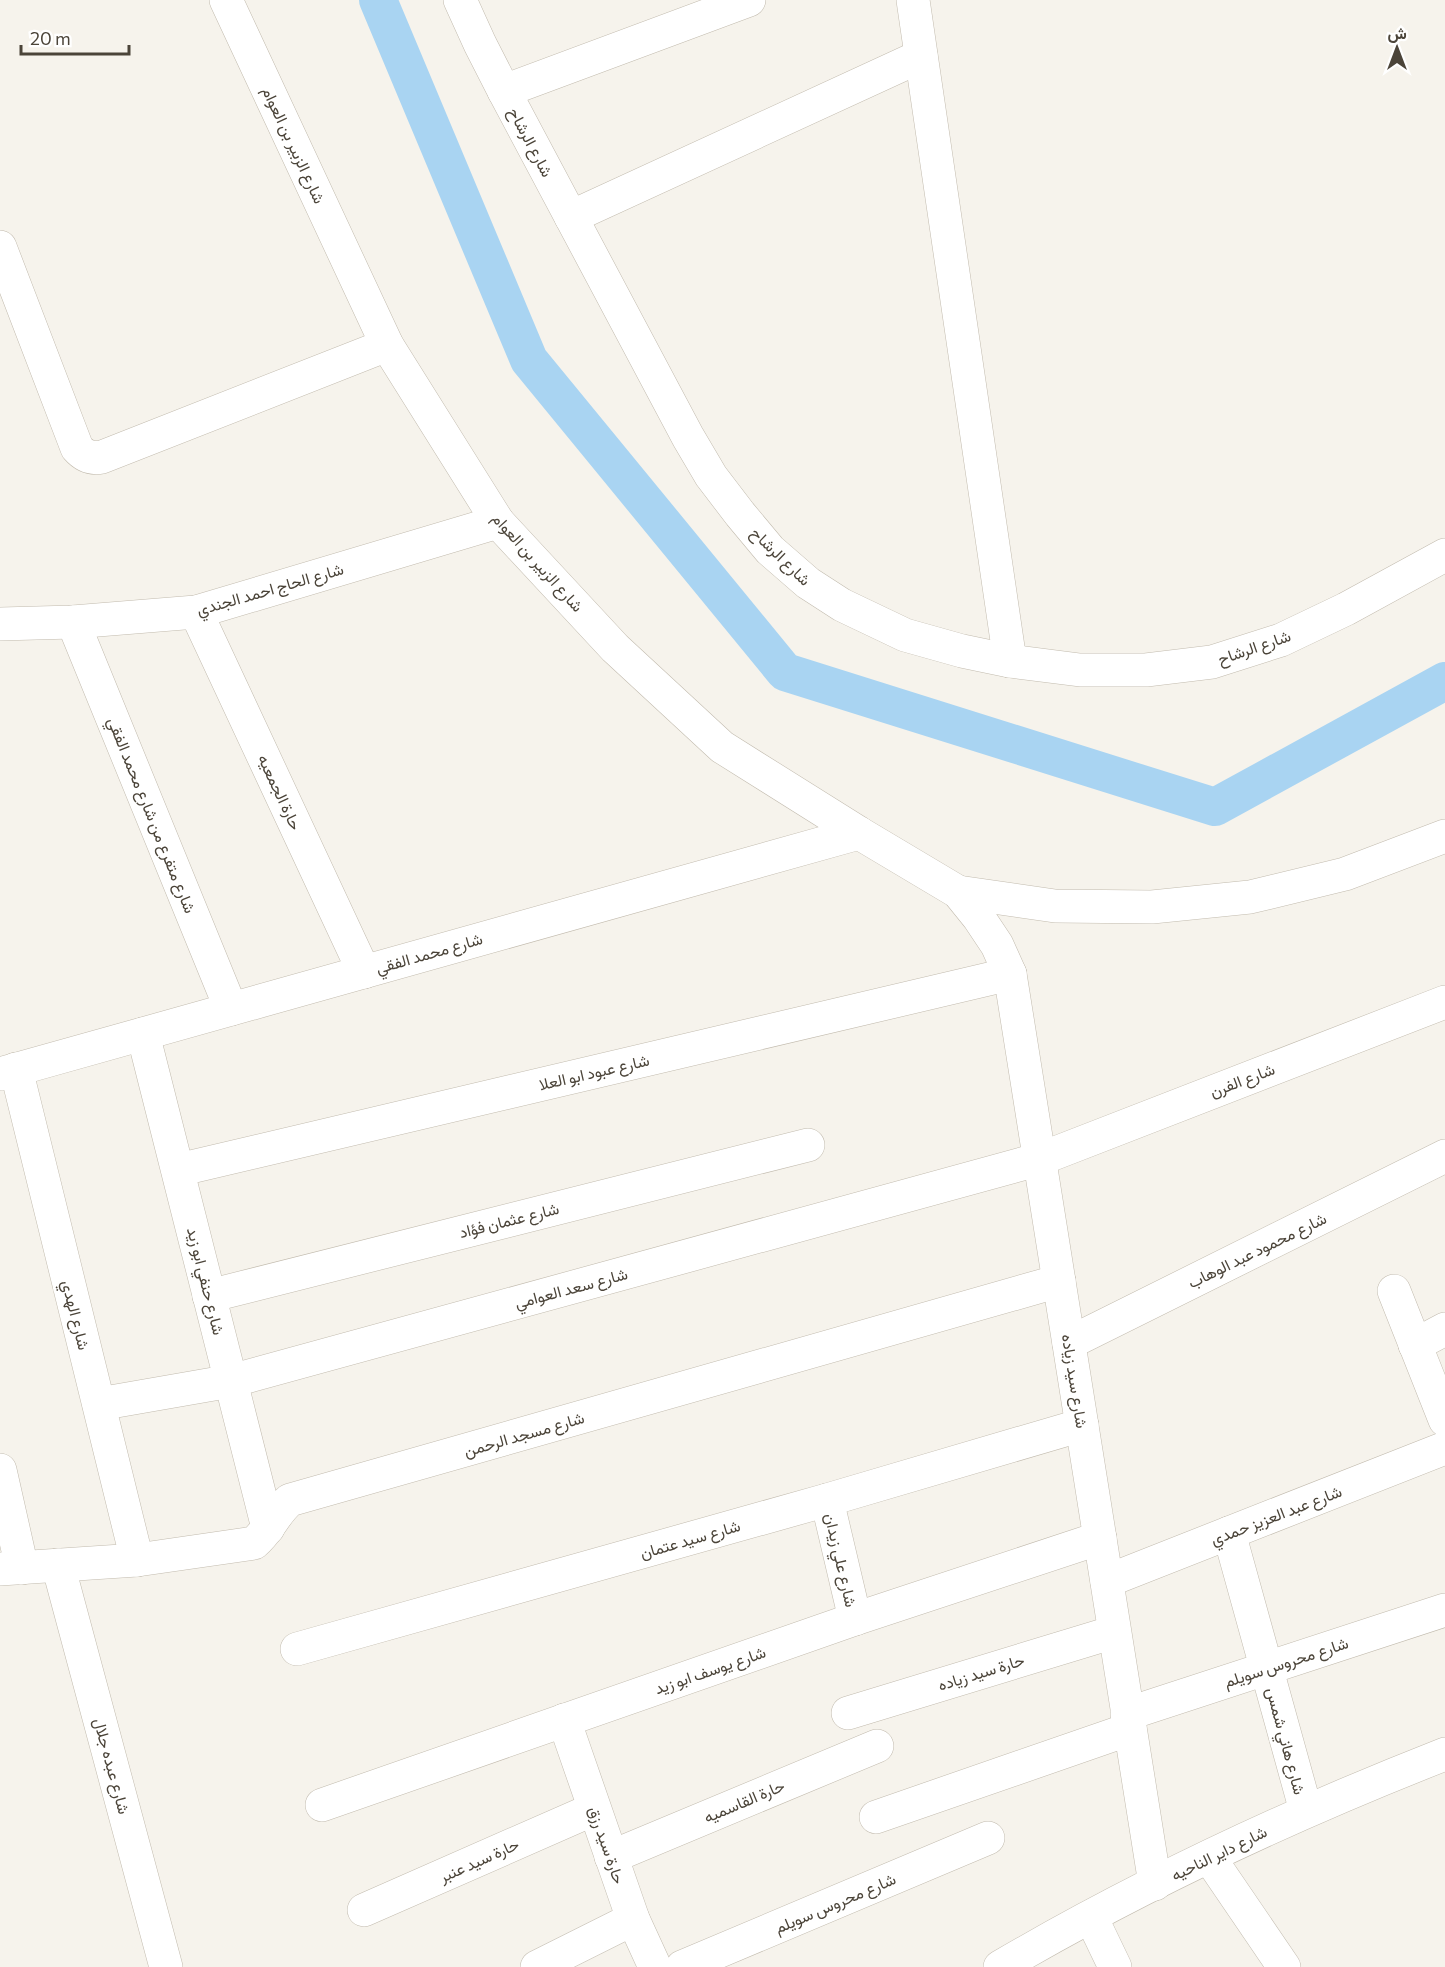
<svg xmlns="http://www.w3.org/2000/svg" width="1445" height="1967" viewBox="0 0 1445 1967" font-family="Commissioner,Vazirmatn,sans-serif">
	<rect width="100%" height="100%" fill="#f6f3ec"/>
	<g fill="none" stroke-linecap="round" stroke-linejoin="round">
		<path stroke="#a9d4f2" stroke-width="38" d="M 378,0 L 529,360 L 785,672 L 1215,807 L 1445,681"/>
		<defs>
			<g id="minor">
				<path d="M 226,0 L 387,345 L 498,522 L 615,648 L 722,747 L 859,833 L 958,892 L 979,918 L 997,945 L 1010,974 L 1155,1884"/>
				<path d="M 460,0 L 480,44 L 504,91 L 688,437 L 711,476 L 740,514 L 770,550 L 808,583 L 842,605 L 905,635 L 962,651 L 1010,661 L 1080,670 L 1146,670 L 1212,662 L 1281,640 L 1346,609 L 1445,555"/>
				<path d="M 913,0 L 1010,661"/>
				<path d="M 504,91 L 749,0"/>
				<path d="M 571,217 L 921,56"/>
				<path d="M 0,247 L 77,448 C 84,456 92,459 102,457 L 387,345"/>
				<path d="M 196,612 L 364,972"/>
				<path d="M 73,622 L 231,1009"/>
				<path d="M 0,624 L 73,622 L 196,612 L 498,522"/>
				<path d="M 958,892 L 1055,906 L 1152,907 L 1250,897 L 1345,874 L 1445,836"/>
				<path d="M 143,1034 L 268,1528"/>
				<path d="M 16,1069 L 137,1560"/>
				<path d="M 0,1074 L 859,833"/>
				<path d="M 178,1170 L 1010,974"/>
				<path d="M 1394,1291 L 1445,1420"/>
				<path d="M 209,1296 L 808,1145"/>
				<path d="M 1069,1343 L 1445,1156"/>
				<path d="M 1415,1345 L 1445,1329"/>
				<path d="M 99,1404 L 231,1381 L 1040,1159 L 1445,1002"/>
				<path d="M 0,1470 L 22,1568"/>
				<path d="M 827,1500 L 855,1619"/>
				<path d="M 1229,1533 L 1306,1811"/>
				<path d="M 58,1565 L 166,1967"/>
				<path d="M 0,1569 L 137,1560 L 254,1543 C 269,1531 275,1512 290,1500 L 1059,1281"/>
				<path d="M 1107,1581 L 1445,1448"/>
				<path d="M 297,1649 L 827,1500 L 1082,1425"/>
				<path d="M 848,1713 L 1114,1632"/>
				<path d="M 1127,1714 L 1445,1610"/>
				<path d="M 564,1720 L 633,1919 L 655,1967"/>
				<path d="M 322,1805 L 855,1619 L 1100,1538"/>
				<path d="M 876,1817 L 1130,1729"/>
				<path d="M 611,1857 L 877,1746"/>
				<path d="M 1209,1857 L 1284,1967"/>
				<path d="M 364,1910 L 594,1809"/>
				<path d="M 1091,1917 L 1115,1967"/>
				<path d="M 537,1967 L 633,1919"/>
				<path d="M 682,1967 L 988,1838"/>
				<path d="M 1000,1967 C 1142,1884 1292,1814 1445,1754"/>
			</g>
		</defs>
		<use href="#minor" stroke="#c2bbae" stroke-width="34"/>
		<use href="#minor" stroke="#fff" stroke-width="33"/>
	</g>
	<g text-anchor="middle" stroke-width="5" stroke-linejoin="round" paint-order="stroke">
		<g font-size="16" fill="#4b4439" stroke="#fff">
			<text transform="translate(531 142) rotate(62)" y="6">شارع الرشاح</text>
			<text transform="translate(294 145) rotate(65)" y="6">شارع الزبير بن العوام</text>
			<text transform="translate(781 556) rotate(44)" y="6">شارع الرشاح</text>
			<text transform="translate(538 562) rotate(48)" y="6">شارع الزبير بن العوام</text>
			<text transform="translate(270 589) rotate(-16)" y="6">شارع الحاج احمد الجندي</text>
			<text transform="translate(1254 647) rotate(-19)" y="6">شارع الرشاح</text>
			<text transform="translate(280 792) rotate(65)" y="6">حارة الجمعيه</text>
			<text transform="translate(152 815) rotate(68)" y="6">شارع متفرع من شارع محمد الفقي</text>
			<text transform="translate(429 953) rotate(-16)" y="6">شارع محمد الفقي</text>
			<text transform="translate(594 1072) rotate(-13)" y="6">شارع عبود ابو العلا</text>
			<text transform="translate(1242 1080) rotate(-21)" y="6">شارع الفرن</text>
			<text transform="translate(509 1220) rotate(-14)" y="6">شارع عثمان فؤاد</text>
			<text transform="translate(1257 1250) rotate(-26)" y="6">شارع محمود عبد الوهاب</text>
			<text transform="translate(206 1281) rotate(76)" y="6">شارع حنفي ابو زيد</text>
			<text transform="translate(571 1288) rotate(-15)" y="6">شارع سعد العوامي</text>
			<text transform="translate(76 1315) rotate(76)" y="6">شارع الهدي</text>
			<text transform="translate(1075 1381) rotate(81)" y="6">شارع سيد زياده</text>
			<text transform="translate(524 1434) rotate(-16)" y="6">شارع مسجد الرحمن</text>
			<text transform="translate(1276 1515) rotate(-21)" y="6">شارع عبد العزيز حمدي</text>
			<text transform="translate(690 1539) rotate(-16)" y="6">شارع سيد عتمان</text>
			<text transform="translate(841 1560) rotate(77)" y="6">شارع علي زيدان</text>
			<text transform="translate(1286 1662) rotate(-18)" y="6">شارع محروس سويلم</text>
			<text transform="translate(710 1670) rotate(-19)" y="6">شارع يوسف ابو زيد</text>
			<text transform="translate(981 1672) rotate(-17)" y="6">حارة سيد زياده</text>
			<text transform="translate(1286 1741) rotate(75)" y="6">شارع هاني شمس</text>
			<text transform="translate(112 1766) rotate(75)" y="6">شارع عبده جلال</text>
			<text transform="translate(744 1801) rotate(-23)" y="6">حارة القاسميه</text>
			<text transform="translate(607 1845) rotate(71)" y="6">حارة سيد رزق</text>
			<text transform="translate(1219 1853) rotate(-26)" y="6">شارع داير الناحيه</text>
			<text transform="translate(479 1860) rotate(-24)" y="6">حارة سيد عنبر</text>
			<text transform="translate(835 1903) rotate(-23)" y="6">شارع محروس سويلم</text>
		</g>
	</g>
	<g transform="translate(1397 48)" stroke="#ffffff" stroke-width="4.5" paint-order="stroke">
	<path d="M0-4.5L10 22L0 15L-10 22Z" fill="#4b4439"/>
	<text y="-9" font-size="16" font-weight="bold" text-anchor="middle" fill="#4b4439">ش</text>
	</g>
	<path d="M21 45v9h108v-9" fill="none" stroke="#4b4439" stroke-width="3"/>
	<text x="30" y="45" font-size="18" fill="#4b4439" stroke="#ffffff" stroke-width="4.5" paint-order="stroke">20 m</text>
</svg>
